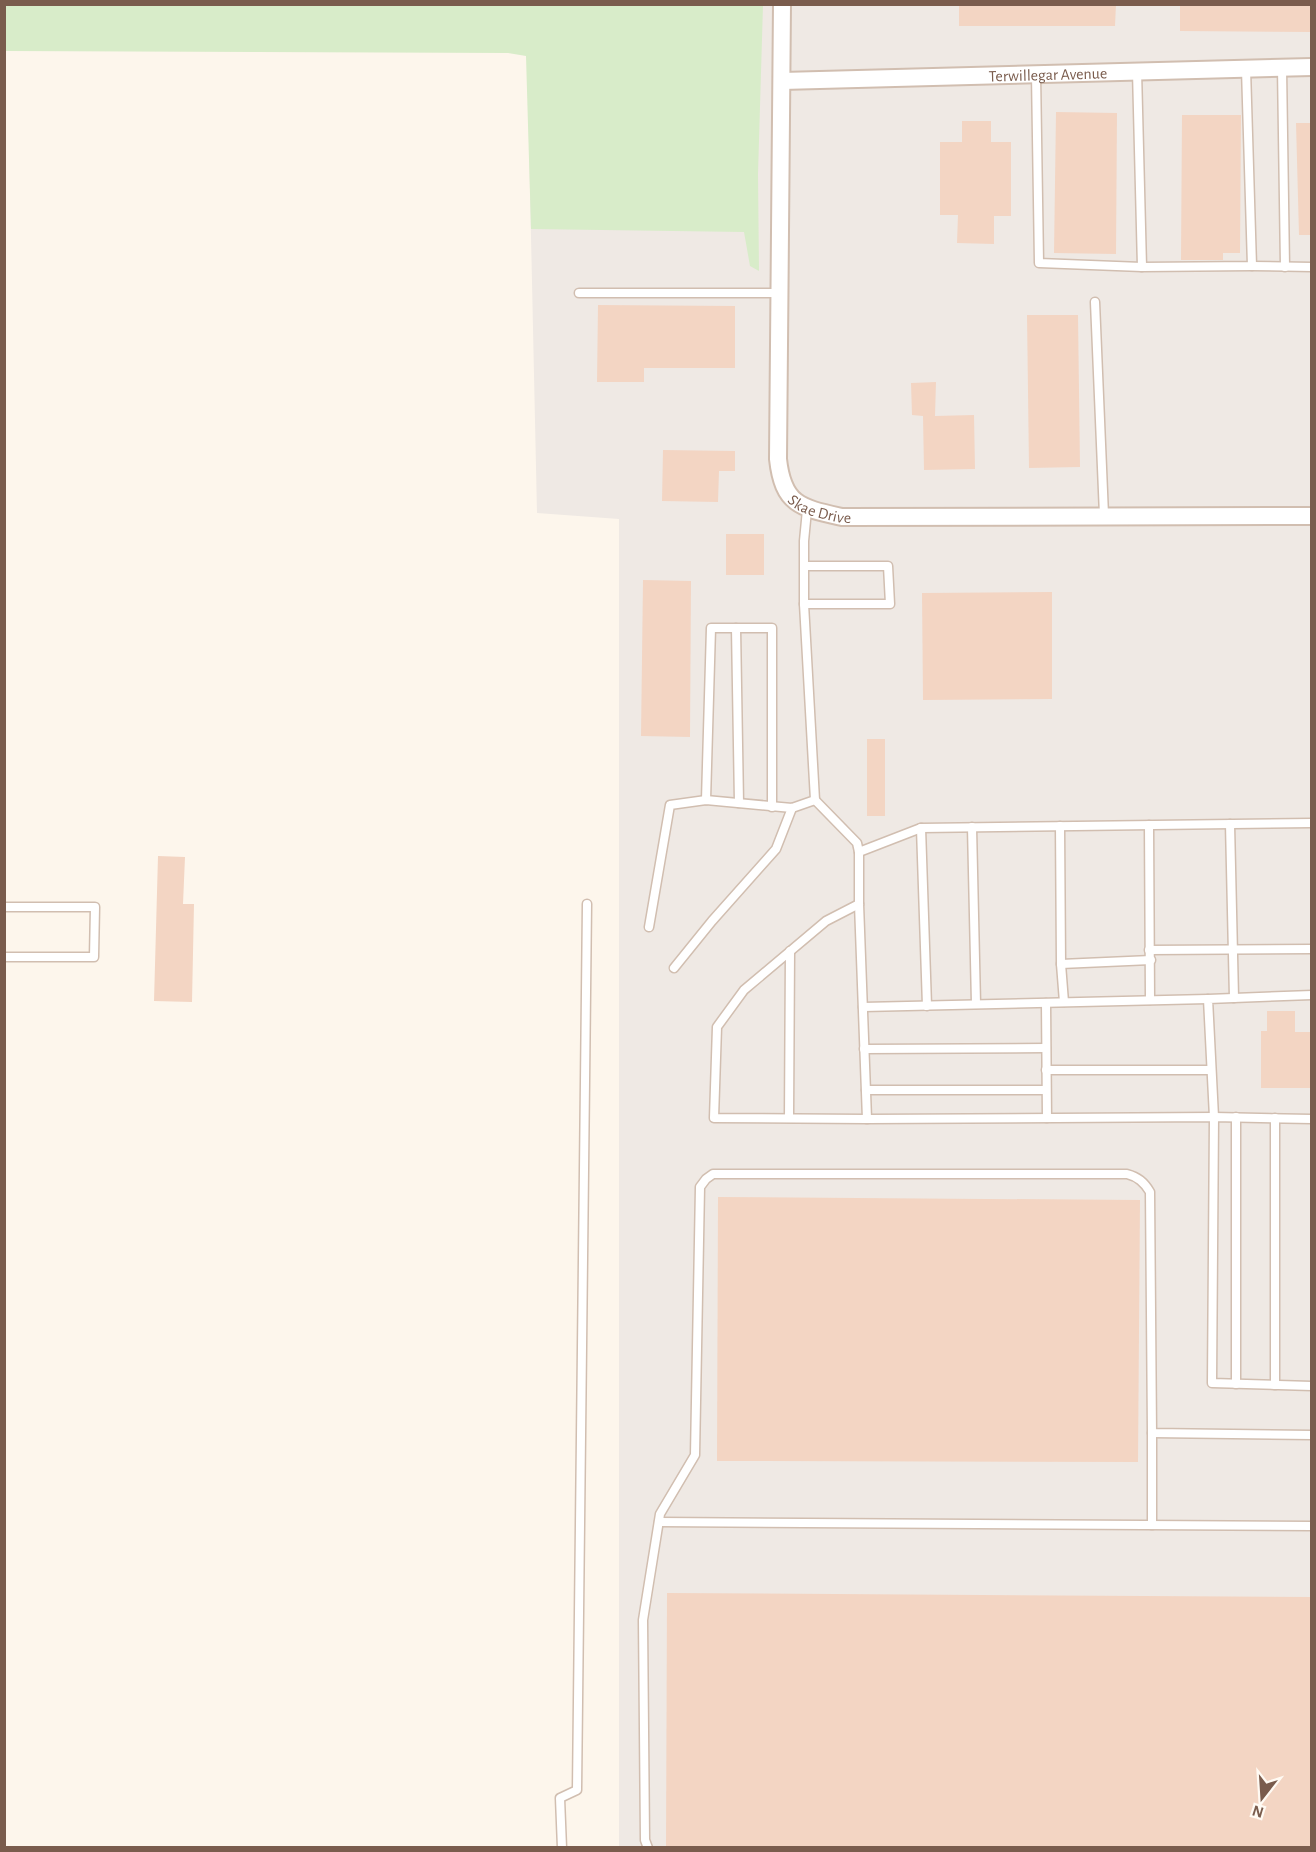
<svg xmlns="http://www.w3.org/2000/svg" width="1316" height="1852" viewBox="0 0 1316 1852" font-family="'Alegreya Sans',sans-serif">
	<rect width="100%" height="100%" fill="#fdf6ec"/>
	<path fill="#efe9e4" d="M 526,5 L 1311,5 L 1311,1847 L 619,1847 L 619,519 L 537,513 Z"/>
	<path fill="#d8ecc9" d="M 5,4 L 763,5 L 758,174 L 759,271 L 750,266 L 744,232 L 531,229 L 526,56 L 508,53 L 5,51 Z"/>
	<g fill="#f3d5c3">
		<path d="M 959,4 L 1116,4 L 1115,26 L 959,26 Z"/>
		<path d="M 1180,4 L 1311,4 L 1311,32 L 1180,31 Z"/>
		<path d="M 1056,112 L 1117,113 L 1116,254 L 1054,253 Z"/>
		<path d="M 1182,115 L 1241,115 L 1240,253 L 1223,253 L 1223,260 L 1181,260 Z"/>
		<path d="M 962,121 L 991,121 L 991,142 L 1011,142 L 1011,216 L 994,216 L 994,244 L 957,243 L 958,215 L 940,215 L 940,142 L 962,142 Z"/>
		<path d="M 1296,123 L 1311,123 L 1311,235 L 1299,235 Z"/>
		<path d="M 598,305 L 735,306 L 735,368 L 644,368 L 644,382 L 597,382 Z"/>
		<path d="M 1027,315 L 1078,315 L 1080,467 L 1029,468 Z"/>
		<path d="M 936,382 L 935,416 L 974,415 L 975,469 L 924,470 L 923,416 L 912,415 L 911,383 Z"/>
		<path d="M 663,450 L 735,451 L 735,471 L 719,471 L 718,502 L 662,501 Z"/>
		<rect x="726" y="534" width="38" height="41"/>
		<path d="M 643,580 L 691,581 L 690,737 L 641,736 Z"/>
		<path d="M 1052,592 L 1052,699 L 923,700 L 922,593 Z"/>
		<rect x="867" y="739" width="18" height="77"/>
		<path d="M 158,856 L 185,857 L 183,904 L 194,904 L 192,1002 L 154,1001 Z"/>
		<path d="M 1267,1011 L 1295,1011 L 1295,1032 L 1311,1032 L 1311,1088 L 1261,1088 L 1261,1031 L 1267,1031 Z"/>
		<path d="M 718,1197 L 1140,1200 L 1138,1462 L 717,1461 Z"/>
		<path d="M 667,1593 L 1311,1597 L 1311,1848 L 666,1848 Z"/>
	</g>
	<g fill="none" stroke-linecap="round" stroke-linejoin="round">
		<defs>
			<g id="service">
				<path d="M 1282,68 L 1285,267"/>
				<path d="M 1137,71 L 1142,267 L 1252,266 L 1246,69"/>
				<path d="M 1036,74 L 1039,263 L 1142,267"/>
				<path d="M 1252,266 L 1312,267"/>
				<path d="M 579,293 L 780,293"/>
				<path d="M 1095,302 L 1104,515"/>
				<path d="M 805,566 L 888,566 L 890,604 L 804,604 L 804,541 L 807,510"/>
				<path d="M 706,800 L 711,628 L 736,628"/>
				<path d="M 815,800 L 857,843 L 859,852 L 859,904 L 867,1119 L 1214,1117 L 1312,1119"/>
				<path d="M 739,803 L 736,628 L 772,628 L 772,807"/>
				<path d="M 1230,824 L 1234,998"/>
				<path d="M 1149,825 L 1150,1000"/>
				<path d="M 1060,826 L 1061,964 L 1064,1002"/>
				<path d="M 972,827 L 976,1004"/>
				<path d="M 921,828 L 927,1006"/>
				<path d="M 859,852 L 921,828 L 1312,823"/>
				<path d="M 859,904 L 826,921 L 744,990 L 717,1027 L 714,1118 L 867,1119"/>
				<path d="M 4,907 L 95,907 L 94,957 L 4,957"/>
				<path d="M 649,927 L 670,805 L 706,800 L 792,808 L 815,800 L 804,604"/>
				<path d="M 1149,950 L 1312,949"/>
				<path d="M 1061,964 L 1151,960"/>
				<path d="M 674,968 L 712,921 L 776,849 L 792,808"/>
				<path d="M 1312,995 L 1208,999 L 1214,1117 L 1212,1383 L 1312,1386"/>
				<path d="M 1046,1003 L 1047,1118"/>
				<path d="M 863,1007 L 1208,999"/>
				<path d="M 864,1049 L 1046,1048"/>
				<path d="M 1046,1070 L 1211,1070"/>
				<path d="M 866,1090 L 1046,1090"/>
				<path d="M 789,1118 L 790,951"/>
				<path d="M 1236,1384 L 1236,1117"/>
				<path d="M 1275,1385 L 1275,1118"/>
				<path d="M 1152,1433 L 1152,1525"/>
				<path d="M 659,1522 L 1312,1526"/>
				<path d="M 562,1848 L 560,1798 L 577,1790 L 587,904"/>
				<path d="M 648,1848 L 645,1840 L 643,1620 L 660,1514 L 695,1455 L 700,1187 L 706,1179 L 713,1174 L 1127,1174 C 1138,1177 1144,1182 1150,1192 L 1152,1433 L 1312,1435"/>
			</g>
			<g id="minor">
				<path id="s1" d="M 782,4 L 778,459 C 783,505 801,508 842,517 L 1312,516"/>
				<path id="s2" d="M 782,81 L 1312,67"/>
			</g>
		</defs>
		<use href="#service" stroke="#d1beb0" stroke-width="11"/>
		<use href="#minor" stroke="#d1beb0" stroke-width="20"/>
		<use href="#service" stroke="#fff" stroke-width="8"/>
		<use href="#minor" stroke="#fff" stroke-width="16"/>
	</g>
	<g text-anchor="middle" stroke-width="5" stroke-linejoin="round" paint-order="stroke">
		<g font-size="16" fill="#7a5c4d" stroke="#fffaf3">
			<text dy="6" stroke="none"><textPath href="#s2" startOffset="266">Terwillegar Avenue</textPath></text>
			<text dy="6" stroke="none"><textPath href="#s1" startOffset="528">Skae Drive</textPath></text>
		</g>
	</g>
	<rect width="1316" height="1852" fill="none" stroke="#7a5c4d" stroke-width="12"/>
	<g transform="translate(1262 1798) rotate(197)" stroke="#fffaf3" stroke-width="4.5" paint-order="stroke">
	<path d="M0-4.5L10 22L0 15L-10 22Z" fill="#7a5c4d"/>
	<text y="-9" font-size="16" font-weight="bold" text-anchor="middle" fill="#7a5c4d">N</text>
	</g>
</svg>
